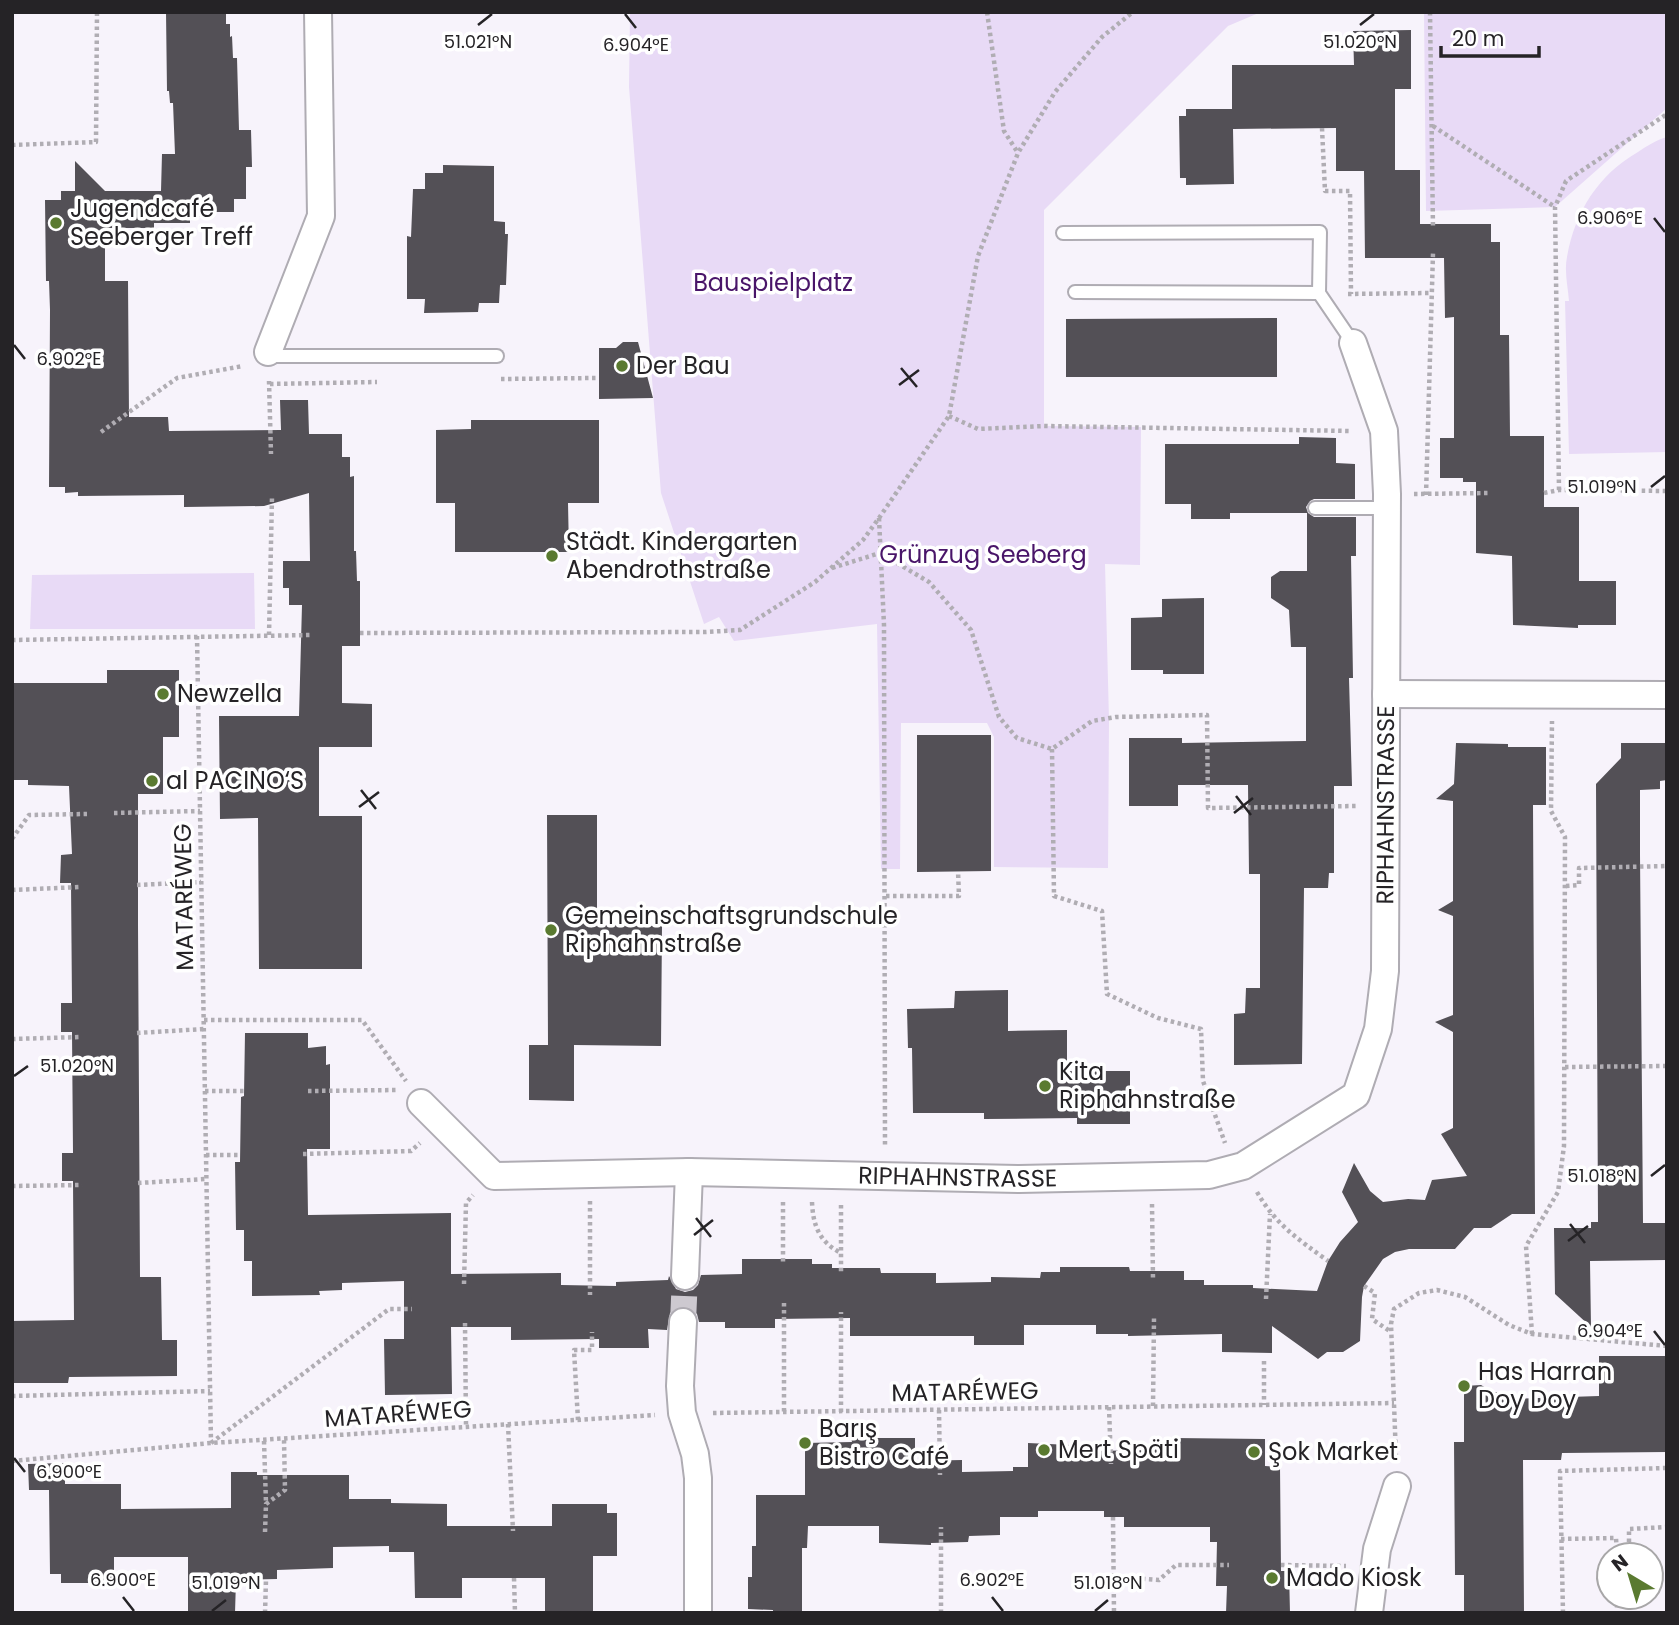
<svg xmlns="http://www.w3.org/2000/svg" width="1679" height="1625" viewBox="0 0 1679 1625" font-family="Poppins,sans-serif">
	<rect width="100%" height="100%" fill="#f7f3fb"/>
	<g fill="#e8daf6">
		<path d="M 630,12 L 1261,12 L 1228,26 L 1044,210 L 1044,426 L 1141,427 L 1140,565 L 1105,564 L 1109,720 L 1108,868 L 994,867 L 994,737 L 987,723 L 901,723 L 900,869 L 881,869 L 877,624 L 734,641 L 719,617 L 704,624 L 661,493 L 629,87 Z"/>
		<path d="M 1424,12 L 1667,12 L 1667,108 L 1555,207 L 1426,211 Z"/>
		<path d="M 1667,137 L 1667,452 L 1569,454 L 1565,301 L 1569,301 C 1568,287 1564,271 1567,257 C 1575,212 1598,175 1638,152 C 1647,146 1656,140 1667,137 Z"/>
		<path d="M 254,573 L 255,629 L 30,629 L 32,575 Z"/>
	</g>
	<g fill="#535056">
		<path d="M 166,12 L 226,12 L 226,24 L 230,24 L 230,37 L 232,36 L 233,58 L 237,58 L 239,130 L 251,130 L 252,167 L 246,167 L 246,199 L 234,199 L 234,212 L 208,212 L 208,217 L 190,217 L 190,223 L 154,223 L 154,228 L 105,228 L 105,281 L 128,281 L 129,417 L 168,417 L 169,431 L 281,430 L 280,400 L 308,400 L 309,434 L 342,434 L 342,457 L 350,457 L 350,477 L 354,476 L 354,551 L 356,551 L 357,581 L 360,581 L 360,646 L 342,646 L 342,703 L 372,704 L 372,747 L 319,747 L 319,816 L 362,816 L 362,969 L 259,969 L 258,818 L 220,819 L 219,716 L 299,716 L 302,605 L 289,605 L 289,588 L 283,588 L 283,561 L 310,561 L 309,493 L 264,506 L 184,507 L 184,495 L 78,496 L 78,492 L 65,493 L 65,487 L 49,487 L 50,310 L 49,281 L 46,281 L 45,200 L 61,200 L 61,191 L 75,191 L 75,161 L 105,191 L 161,191 L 162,154 L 175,154 L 173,103 L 170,103 L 169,91 L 167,91 Z"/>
		<path d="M 1411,30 L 1411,89 L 1395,89 L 1395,170 L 1420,170 L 1420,224 L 1491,224 L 1491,242 L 1500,242 L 1500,335 L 1509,335 L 1510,436 L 1544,436 L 1544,507 L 1579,507 L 1579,581 L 1616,581 L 1616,625 L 1578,625 L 1578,628 L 1513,625 L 1512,556 L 1476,553 L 1476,482 L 1463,482 L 1463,478 L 1440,478 L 1440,438 L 1454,438 L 1454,317 L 1445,318 L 1444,258 L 1365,258 L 1364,171 L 1336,171 L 1336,128 L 1233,129 L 1234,184 L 1186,185 L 1186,178 L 1180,178 L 1179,116 L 1186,116 L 1186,109 L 1232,109 L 1232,65 L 1354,65 L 1353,31 Z"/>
		<path d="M 443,165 L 494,166 L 494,221 L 505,222 L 505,234 L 508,234 L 506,285 L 500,285 L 499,303 L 479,303 L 478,312 L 424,313 L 425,299 L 407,299 L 407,236 L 411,237 L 413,189 L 425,189 L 425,173 L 443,173 Z"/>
		<path d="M 1277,318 L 1277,377 L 1066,377 L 1066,319 Z"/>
		<path d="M 623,342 L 638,342 L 653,398 L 599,399 L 599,348 L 616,348 Z"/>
		<path d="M 471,420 L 599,420 L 599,503 L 568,503 L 569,552 L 455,552 L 455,503 L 436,503 L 436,430 L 471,429 Z"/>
		<path d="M 1299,437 L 1336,438 L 1336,463 L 1355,464 L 1355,499 L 1314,499 L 1310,501 L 1306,507 L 1308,513 L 1314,517 L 1356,517 L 1356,556 L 1351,556 L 1353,678 L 1349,678 L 1352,786 L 1334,786 L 1334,873 L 1329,873 L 1328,888 L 1304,888 L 1302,1064 L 1234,1065 L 1234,1014 L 1245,1013 L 1246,988 L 1260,988 L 1260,874 L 1249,874 L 1248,785 L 1178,785 L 1178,806 L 1129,806 L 1129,738 L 1182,738 L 1182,743 L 1306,741 L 1306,647 L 1291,647 L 1289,610 L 1271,598 L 1271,577 L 1280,571 L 1307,571 L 1307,513 L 1230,513 L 1230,519 L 1191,519 L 1191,504 L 1165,504 L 1165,444 L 1299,444 Z"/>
		<path d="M 1204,598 L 1204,674 L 1163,674 L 1163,670 L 1131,670 L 1131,618 L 1162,617 L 1162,599 Z"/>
		<path d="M 107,670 L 179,670 L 179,737 L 163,737 L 163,794 L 138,794 L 138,925 L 140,1277 L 161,1277 L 162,1340 L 177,1340 L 177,1376 L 69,1377 L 68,1383 L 12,1383 L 12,1321 L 74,1320 L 73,1181 L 62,1181 L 62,1153 L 73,1153 L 72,1032 L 61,1032 L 61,1003 L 72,1003 L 71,883 L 60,883 L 61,855 L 72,854 L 69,786 L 28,785 L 28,780 L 12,780 L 12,683 L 107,683 Z"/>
		<path d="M 917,735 L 991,735 L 991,871 L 917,872 Z"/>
		<path d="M 1456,743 L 1508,744 L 1508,747 L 1546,747 L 1546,805 L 1533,805 L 1535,1214 L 1512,1214 L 1491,1228 L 1474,1228 L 1455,1249 L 1409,1249 L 1395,1252 L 1383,1259 L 1364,1286 L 1362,1297 L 1360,1341 L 1343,1352 L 1327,1352 L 1318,1359 L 1272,1326 L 1272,1353 L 1222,1352 L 1222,1334 L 1128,1336 L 1128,1334 L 1096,1334 L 1096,1325 L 1024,1325 L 1024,1345 L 974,1345 L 974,1336 L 850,1336 L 850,1318 L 775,1319 L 775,1328 L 725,1328 L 725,1322 L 699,1322 L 697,1314 L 692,1309 L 683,1306 L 676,1308 L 670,1313 L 667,1330 L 648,1329 L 649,1348 L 599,1348 L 599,1339 L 511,1340 L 511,1327 L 451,1327 L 452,1394 L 385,1395 L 384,1339 L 404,1339 L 404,1281 L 342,1283 L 342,1290 L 319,1291 L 320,1295 L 252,1296 L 252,1261 L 244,1261 L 244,1230 L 236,1230 L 235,1162 L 240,1162 L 241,1097 L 244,1096 L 245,1033 L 308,1033 L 308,1048 L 326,1046 L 326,1065 L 330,1064 L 330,1149 L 307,1149 L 308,1215 L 451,1213 L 451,1274 L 561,1273 L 561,1285 L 616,1286 L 616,1282 L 668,1280 L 669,1276 L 676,1289 L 685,1292 L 693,1290 L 698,1285 L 701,1275 L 742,1274 L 742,1259 L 812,1259 L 812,1264 L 832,1264 L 832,1268 L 880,1268 L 881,1273 L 936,1273 L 936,1283 L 991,1282 L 991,1277 L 1040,1278 L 1041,1272 L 1060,1272 L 1060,1267 L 1129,1267 L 1130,1271 L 1184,1271 L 1184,1280 L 1204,1280 L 1204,1285 L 1253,1285 L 1253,1288 L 1317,1291 L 1328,1261 L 1340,1242 L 1358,1222 L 1342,1192 L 1354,1163 L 1370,1191 L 1383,1202 L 1408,1199 L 1425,1200 L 1432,1180 L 1467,1176 L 1441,1134 L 1453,1128 L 1453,1032 L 1435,1022 L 1453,1015 L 1453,916 L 1438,910 L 1453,901 L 1453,801 L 1436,799 L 1454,784 Z"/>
		<path d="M 1621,743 L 1667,743 L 1667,780 L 1660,781 L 1660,789 L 1640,790 L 1640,855 L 1643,1223 L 1667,1223 L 1667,1260 L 1590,1261 L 1591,1327 L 1555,1294 L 1554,1228 L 1591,1228 L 1591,1222 L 1598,1222 L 1596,784 L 1621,758 Z"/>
		<path d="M 547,815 L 597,815 L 597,925 L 662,926 L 661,1046 L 574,1045 L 574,1101 L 529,1100 L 529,1045 L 548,1045 Z"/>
		<path d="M 1008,990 L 1008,1031 L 1067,1030 L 1067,1071 L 1130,1071 L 1130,1124 L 1077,1124 L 1077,1118 L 984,1119 L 984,1113 L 913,1113 L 912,1048 L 908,1048 L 907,1009 L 954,1008 L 955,991 Z"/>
		<path d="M 1599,1356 L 1667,1356 L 1667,1452 L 1562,1453 L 1561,1460 L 1523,1460 L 1524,1613 L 1464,1613 L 1464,1575 L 1455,1575 L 1454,1442 L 1464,1442 L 1464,1386 L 1481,1385 L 1493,1392 L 1512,1392 L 1512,1399 L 1599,1396 Z"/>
		<path d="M 851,1438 L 915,1438 L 915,1461 L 962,1460 L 962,1472 L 1013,1471 L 1013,1467 L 1028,1467 L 1028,1443 L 1091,1446 L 1091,1451 L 1154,1450 L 1154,1445 L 1175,1445 L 1174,1438 L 1265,1439 L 1265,1466 L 1280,1467 L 1281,1571 L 1289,1571 L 1290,1613 L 1226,1613 L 1227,1586 L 1216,1586 L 1217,1542 L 1210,1542 L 1210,1527 L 1124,1527 L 1124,1517 L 1104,1517 L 1104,1511 L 1038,1511 L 1038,1517 L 1000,1517 L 1000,1535 L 969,1536 L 968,1542 L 931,1543 L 931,1545 L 879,1543 L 879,1526 L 808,1526 L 807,1548 L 802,1548 L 802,1613 L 773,1613 L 773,1610 L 748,1609 L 748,1577 L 752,1577 L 752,1546 L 756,1546 L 756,1495 L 805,1495 L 805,1443 L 852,1442 Z"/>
		<path d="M 65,1463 L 65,1484 L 121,1484 L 121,1509 L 231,1508 L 231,1472 L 257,1472 L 257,1475 L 349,1475 L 349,1499 L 391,1499 L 391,1503 L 447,1504 L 447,1526 L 552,1526 L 552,1504 L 607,1504 L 607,1513 L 617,1513 L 617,1556 L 593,1556 L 593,1613 L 545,1613 L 545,1578 L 462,1578 L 462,1598 L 415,1598 L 414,1552 L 389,1552 L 389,1546 L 333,1547 L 333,1568 L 277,1570 L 277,1579 L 236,1580 L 235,1613 L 188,1613 L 188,1557 L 114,1557 L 114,1583 L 61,1583 L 61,1574 L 50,1574 L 49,1490 L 29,1490 L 28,1464 Z"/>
	</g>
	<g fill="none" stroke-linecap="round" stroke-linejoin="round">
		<path stroke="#cdc9d0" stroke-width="26" stroke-dasharray="26 13" stroke-linecap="butt" d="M 683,1322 L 685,1276"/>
		<defs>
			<g id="lane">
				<path d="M 1063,233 L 1320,232 L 1319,293 L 1353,343"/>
				<path d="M 1075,292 L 1319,293"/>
				<path d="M 268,356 L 497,356"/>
				<path d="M 1315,508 L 1387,508"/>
			</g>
			<g id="street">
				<path d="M 268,352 L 321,216 L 318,12"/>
				<path d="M 1386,694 L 1667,695"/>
				<path id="s1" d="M 421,1103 L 494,1176 L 689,1172 L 1019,1179 L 1209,1175 L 1243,1166 L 1356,1095 L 1378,1029 L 1385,971 L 1387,494 L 1384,431 L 1353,343"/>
				<path d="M 685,1276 L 689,1172"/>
				<path d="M 683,1322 L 680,1386 L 682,1413 L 695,1454 L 698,1478 L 698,1613"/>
				<path d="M 1369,1613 L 1377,1549 L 1397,1486"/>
			</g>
		</defs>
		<use href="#lane" stroke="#afacb3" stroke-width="16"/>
		<use href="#street" stroke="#afacb3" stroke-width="30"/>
		<g stroke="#b0adb3" stroke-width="4.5" stroke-dasharray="3.5 3.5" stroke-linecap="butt">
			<path d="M 987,12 L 1004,131 L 1018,153"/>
			<path d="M 1430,12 L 1433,229"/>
			<path d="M 1433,126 L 1555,207"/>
			<path d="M 1322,128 L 1325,191 L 1350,191 L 1351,294"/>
			<path d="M 12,145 L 96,142 L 97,12"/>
			<path d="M 1348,294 L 1431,293"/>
			<path d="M 501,379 L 596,378"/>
			<path d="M 269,381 L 271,454"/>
			<path d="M 270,384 L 377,382"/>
			<path d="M 949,416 L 978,429 L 1044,426 L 1352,431"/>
			<path d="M 101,432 L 177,378 L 243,366"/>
			<path d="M 1559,490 L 1555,207 L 1566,181 L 1667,114"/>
			<path d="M 1544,493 L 1559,490 L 1667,491"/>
			<path d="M 1414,494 L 1490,493"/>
			<path d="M 1426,495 L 1433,253"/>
			<path d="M 879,518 L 884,625 L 885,1147"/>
			<path d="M 832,568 L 880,553 L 929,582 L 971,630 L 999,717 L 1017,738 L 1052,749 L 1092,721 L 1116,717 L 1207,715 L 1208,808 L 1357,806"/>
			<path d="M 360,633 L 706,632 L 740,630 L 815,582 L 863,540 L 879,518 L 949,416 L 978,256 L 1018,153 L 1055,92 L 1102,37 L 1133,12"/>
			<path d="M 269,635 L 272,497"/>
			<path d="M 197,636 L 211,1443"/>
			<path d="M 12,640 L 312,635"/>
			<path d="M 1052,749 L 1054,896 L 1102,911 L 1107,994 L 1158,1018 L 1201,1029 L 1203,1081 L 1225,1143"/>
			<path d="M 114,813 L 200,811"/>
			<path d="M 12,839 L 29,815 L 87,814"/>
			<path d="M 137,885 L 201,882"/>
			<path d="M 1566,886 L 1579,885 L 1579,868 L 1667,866"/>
			<path d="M 12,890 L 80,887"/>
			<path d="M 886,896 L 959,896 L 958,871"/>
			<path d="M 204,1020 L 362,1020 L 406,1081"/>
			<path d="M 137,1033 L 204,1029"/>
			<path d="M 12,1039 L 81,1037"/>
			<path d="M 1565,1067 L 1667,1066"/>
			<path d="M 205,1091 L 245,1091"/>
			<path d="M 308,1091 L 397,1090"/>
			<path d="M 303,1154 L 411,1151 L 420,1143"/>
			<path d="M 206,1155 L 240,1155"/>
			<path d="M 138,1183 L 206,1179"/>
			<path d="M 12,1186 L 82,1185"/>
			<path d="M 1257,1192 C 1276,1225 1298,1239 1328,1261"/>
			<path d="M 590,1201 L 590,1295"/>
			<path d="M 783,1202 L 783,1264"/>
			<path d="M 812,1202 C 813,1225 819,1242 841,1253 L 841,1273"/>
			<path d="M 1152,1204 L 1153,1280"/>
			<path d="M 841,1205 L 841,1253"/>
			<path d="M 464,1284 L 466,1203 L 473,1195"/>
			<path d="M 1364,1286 L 1375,1293 L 1372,1319 L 1391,1332"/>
			<path d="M 1266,1299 L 1270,1214"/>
			<path d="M 784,1303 L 784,1413"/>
			<path d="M 465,1323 L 466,1426"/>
			<path d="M 1532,1334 L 1526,1246 L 1558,1192 L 1564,1146 L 1565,837 L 1551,811 L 1552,721"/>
			<path d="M 1264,1361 L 1264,1405"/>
			<path d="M 12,1396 L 210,1391"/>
			<path d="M 1153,1406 L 1154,1318"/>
			<path d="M 1109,1407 L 1111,1464"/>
			<path d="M 939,1410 L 940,1475"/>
			<path d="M 841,1412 L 841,1312"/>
			<path d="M 713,1413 L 1394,1403"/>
			<path d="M 578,1420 L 574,1350 L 592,1350 L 592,1332"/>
			<path d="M 508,1424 L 513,1531"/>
			<path d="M 264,1441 L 266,1503"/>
			<path d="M 211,1443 L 389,1309 L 412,1309"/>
			<path d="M 1396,1457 L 1391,1324 L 1394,1309 L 1419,1293 L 1437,1290 L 1465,1297 L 1509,1325 L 1532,1334 L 1667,1346"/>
			<path d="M 12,1461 L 211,1443 L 655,1415"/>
			<path d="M 1113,1517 L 1114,1613"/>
			<path d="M 265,1532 L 266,1504 L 285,1490 L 284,1439"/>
			<path d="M 1561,1539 L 1616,1538 L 1617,1555"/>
			<path d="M 1617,1551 L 1629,1551 L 1629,1529 L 1667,1527"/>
			<path d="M 1281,1565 L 1346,1566"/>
			<path d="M 1114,1577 L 1159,1580 L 1176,1565 L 1229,1565"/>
			<path d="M 514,1578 L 515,1613"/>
			<path d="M 1617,1597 L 1617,1613"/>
			<path d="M 265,1613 L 266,1580"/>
			<path d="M 941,1613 L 941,1527"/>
			<path d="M 1563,1613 L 1560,1471 L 1667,1468"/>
		</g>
		<use href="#lane" stroke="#fff" stroke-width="12"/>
		<use href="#street" stroke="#fff" stroke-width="26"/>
	</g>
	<path fill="none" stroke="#252326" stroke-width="2.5" d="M 625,14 L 636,28M 478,25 L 492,14M 1360,25 L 1374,14M 1654,218 L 1665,232M 14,345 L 25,359M 901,368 L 917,387M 899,385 L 919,370M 1651,487 L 1665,476M 361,790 L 376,809M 1236,796 L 1251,815M 359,807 L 379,792M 1234,813 L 1253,798M 14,1076 L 28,1066M 1651,1176 L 1665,1165M 696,1218 L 711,1237M 1570,1224 L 1585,1243M 694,1235 L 713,1220M 1568,1241 L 1588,1226M 1654,1331 L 1665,1345M 14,1458 L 25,1472M 123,1597 L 134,1611M 992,1597 L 1003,1611M 212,1611 L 226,1600M 1095,1611 L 1108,1600"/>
	<g fill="#5a7a30" stroke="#fff" stroke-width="2.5">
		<circle cx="56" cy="223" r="7"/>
		<circle cx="622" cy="366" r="7"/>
		<circle cx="552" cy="556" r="7"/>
		<circle cx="163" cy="694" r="7"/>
		<circle cx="152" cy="781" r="7"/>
		<circle cx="551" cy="930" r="7"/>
		<circle cx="1045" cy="1086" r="7"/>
		<circle cx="1464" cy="1386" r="7"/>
		<circle cx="805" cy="1443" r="7"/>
		<circle cx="1044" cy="1450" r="7"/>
		<circle cx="1254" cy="1452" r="7"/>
		<circle cx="1272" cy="1578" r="7"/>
	</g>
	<g text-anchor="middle" stroke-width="7" stroke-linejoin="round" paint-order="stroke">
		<g font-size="24" fill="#252326" stroke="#fff" text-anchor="start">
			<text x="70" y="217">Jugendcafé<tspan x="70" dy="28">Seeberger Treff</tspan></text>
			<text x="636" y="374">Der Bau</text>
			<text x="566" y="550">Städt. Kindergarten<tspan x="566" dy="28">Abendrothstraße</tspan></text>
			<text x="177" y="702">Newzella</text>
			<text x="166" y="789">al PACINO‘S</text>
			<text x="565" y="924">Gemeinschaftsgrundschule<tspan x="565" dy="28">Riphahnstraße</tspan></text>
			<text x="1059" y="1080">Kita<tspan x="1059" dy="28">Riphahnstraße</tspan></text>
			<text x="1478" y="1380">Has Harran<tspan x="1478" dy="28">Doy Doy</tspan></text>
			<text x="819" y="1437">Barış<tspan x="819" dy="28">Bistro Café</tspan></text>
			<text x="1058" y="1458">Mert Späti</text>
			<text x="1268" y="1460">Şok Market</text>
			<text x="1286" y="1586">Mado Kiosk</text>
		</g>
		<g font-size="24" fill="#491569" stroke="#fff">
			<text x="773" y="291">Bauspielplatz</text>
			<text x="983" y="563">Grünzug Seeberg</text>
		</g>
		<g font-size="24" fill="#252326" stroke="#fff">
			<text dy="8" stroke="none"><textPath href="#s1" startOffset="1281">RIPHAHNSTRASSE</textPath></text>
			<text transform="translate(184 897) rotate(-91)" y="8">MATARÉWEG</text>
			<text dy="8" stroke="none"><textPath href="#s1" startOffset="567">RIPHAHNSTRASSE</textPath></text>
			<text transform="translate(965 1392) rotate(-1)" y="8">MATARÉWEG</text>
			<text transform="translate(398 1414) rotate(-4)" y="8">MATARÉWEG</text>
		</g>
	</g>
	<g font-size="18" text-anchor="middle" fill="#252326" stroke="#fff" stroke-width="7" stroke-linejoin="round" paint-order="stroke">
		<text x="478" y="48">51.021°N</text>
		<text x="1360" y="48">51.020°N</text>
		<text x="636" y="51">6.904°E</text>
		<text x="1610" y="224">6.906°E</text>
		<text x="69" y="365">6.902°E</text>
		<text x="1602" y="493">51.019°N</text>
		<text x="77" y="1072">51.020°N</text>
		<text x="1602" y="1182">51.018°N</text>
		<text x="1610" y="1337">6.904°E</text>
		<text x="69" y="1478">6.900°E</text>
		<text x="123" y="1586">6.900°E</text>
		<text x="992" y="1586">6.902°E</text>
		<text x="226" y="1589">51.019°N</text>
		<text x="1108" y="1589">51.018°N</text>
	</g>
	<rect width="1679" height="1625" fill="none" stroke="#252326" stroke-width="28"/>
	<g transform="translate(1630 1576) rotate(322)"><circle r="33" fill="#ffffff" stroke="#a8a7a8" stroke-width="2"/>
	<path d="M0-5L12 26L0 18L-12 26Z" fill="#5a7a30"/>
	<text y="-10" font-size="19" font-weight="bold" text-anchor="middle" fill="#252326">N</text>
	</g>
	<path d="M1441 46v10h98v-10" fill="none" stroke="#252326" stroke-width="3.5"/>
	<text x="1452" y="46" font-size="21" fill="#252326" stroke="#ffffff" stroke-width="5" paint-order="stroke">20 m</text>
</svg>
